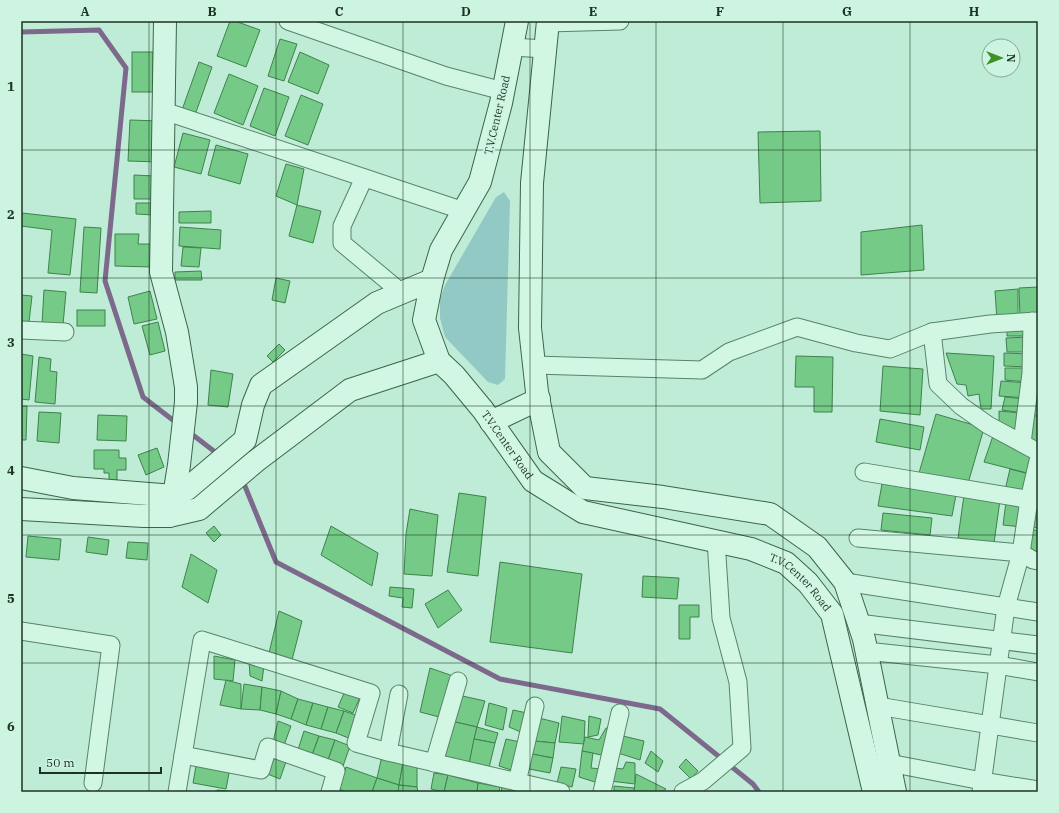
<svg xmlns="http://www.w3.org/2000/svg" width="1059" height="813" viewBox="0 0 1059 813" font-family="'IBM Plex Serif',serif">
	<rect width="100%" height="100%" fill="#beecd6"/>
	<path fill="#93c9c5" d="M 504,192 L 510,201 L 505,379 L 498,385 L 488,382 L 445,337 L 440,318 L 440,299 L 445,285 L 496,197 Z"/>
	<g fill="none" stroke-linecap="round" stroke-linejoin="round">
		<g stroke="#7c698b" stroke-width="5">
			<path d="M 21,32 L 99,30 L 126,68 L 105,281 L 143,397 L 178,424"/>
			<path d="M 189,432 L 219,455"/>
			<path d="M 242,479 L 276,562 L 500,679 L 660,709 L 753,784 L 759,792"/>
		</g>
	</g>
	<g fill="#75ca88" stroke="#3e824c">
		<path d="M 230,21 L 235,21 L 260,30 L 246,67 L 217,56 Z"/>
		<path d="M 280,39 L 297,44 L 284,81 L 268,76 Z"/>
		<rect x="132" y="52" width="21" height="40"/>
		<path d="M 300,52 L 329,65 L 318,94 L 288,82 Z"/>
		<path d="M 199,62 L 212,67 L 195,115 L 182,110 Z"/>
		<path d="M 229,74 L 258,86 L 243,125 L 214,113 Z"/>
		<path d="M 264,88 L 289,97 L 275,136 L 250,126 Z"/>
		<path d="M 301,95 L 323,104 L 308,145 L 285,136 Z"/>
		<path d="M 130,120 L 160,121 L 158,162 L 128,161 Z"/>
		<path d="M 820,131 L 821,201 L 760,203 L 758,132 Z"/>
		<path d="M 183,133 L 210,140 L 201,174 L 174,167 Z"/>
		<path d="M 216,145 L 248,154 L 240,184 L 208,175 Z"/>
		<path d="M 286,164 L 304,169 L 297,205 L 276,196 Z"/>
		<path d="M 134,175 L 155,176 L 155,199 L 134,199 Z"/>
		<path d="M 136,203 L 154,203 L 154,215 L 136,214 Z"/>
		<path d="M 297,205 L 321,211 L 313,243 L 289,236 Z"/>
		<path d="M 211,211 L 211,223 L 179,223 L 179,212 Z"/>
		<path d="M 22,213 L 76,219 L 70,275 L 48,273 L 52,230 L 21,226 Z"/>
		<path d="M 922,225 L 924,270 L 861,275 L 861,232 Z"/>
		<path d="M 84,227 L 101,228 L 97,293 L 80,292 Z"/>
		<path d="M 180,227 L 221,230 L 220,249 L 179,246 Z"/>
		<path d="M 115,234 L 139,234 L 138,244 L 153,244 L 153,267 L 115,266 Z"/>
		<path d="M 183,247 L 201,248 L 199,267 L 181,266 Z"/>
		<path d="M 201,271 L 202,280 L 175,280 L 175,272 Z"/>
		<path d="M 276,278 L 290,281 L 285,303 L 272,300 Z"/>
		<path d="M 1038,287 L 1038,317 L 1020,318 L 1019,288 Z"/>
		<path d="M 1018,289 L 1018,319 L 997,321 L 995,291 Z"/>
		<path d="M 44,290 L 66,292 L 63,325 L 42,324 Z"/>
		<path d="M 150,291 L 157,319 L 134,324 L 128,297 Z"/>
		<path d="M 21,295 L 32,296 L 29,322 L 21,321 Z"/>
		<rect x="77" y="310" width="28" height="16"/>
		<path d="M 158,322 L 165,351 L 150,355 L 142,326 Z"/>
		<path d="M 1028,323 L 1028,336 L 1007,336 L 1007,324 Z"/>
		<path d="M 1029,337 L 1029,352 L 1007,352 L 1006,338 Z"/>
		<path d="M 279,344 L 285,350 L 273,362 L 267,356 Z"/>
		<path d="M 946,353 L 994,356 L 991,409 L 981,409 L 979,394 L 968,396 L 966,385 L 957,384 Z"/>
		<path d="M 1004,353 L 1029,354 L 1029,367 L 1004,366 Z"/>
		<path d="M 21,354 L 33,356 L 29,400 L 21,399 Z"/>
		<path d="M 796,356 L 833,357 L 832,412 L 814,412 L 814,387 L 795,387 Z"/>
		<path d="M 39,357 L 51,359 L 50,371 L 57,372 L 55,404 L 35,402 Z"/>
		<path d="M 883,366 L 923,369 L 920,415 L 880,411 Z"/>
		<path d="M 1005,368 L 1028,368 L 1028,382 L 1005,380 Z"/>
		<path d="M 211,370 L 233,374 L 228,407 L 208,405 Z"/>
		<path d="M 1001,381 L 1028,383 L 1026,398 L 999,396 Z"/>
		<path d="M 1033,394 L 1038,394 L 1038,415 L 1032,415 Z"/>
		<path d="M 1005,397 L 1025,399 L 1023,413 L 1002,410 Z"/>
		<path d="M 21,406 L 27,406 L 26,440 L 21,440 Z"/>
		<path d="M 999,411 L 1021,413 L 1020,431 L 999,427 Z"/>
		<path d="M 39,412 L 61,413 L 59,443 L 37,441 Z"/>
		<path d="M 936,414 L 984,428 L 967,487 L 919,473 Z"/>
		<path d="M 98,415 L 127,416 L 126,441 L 97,440 Z"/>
		<path d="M 1031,416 L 1038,416 L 1038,443 L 1029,442 Z"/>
		<path d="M 880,419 L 924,427 L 920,450 L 876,442 Z"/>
		<path d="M 994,433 L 1034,451 L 1027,473 L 984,462 Z"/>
		<path d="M 157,448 L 164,467 L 146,475 L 138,455 Z"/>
		<path d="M 94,450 L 119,450 L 119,458 L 126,458 L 126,470 L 117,470 L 117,480 L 109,480 L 109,473 L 104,473 L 104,469 L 94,469 Z"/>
		<path d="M 1010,469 L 1033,475 L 1029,493 L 1005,490 Z"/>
		<path d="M 882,484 L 956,495 L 952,516 L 878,506 Z"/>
		<path d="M 459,493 L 486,497 L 478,576 L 447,572 Z"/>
		<path d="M 964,495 L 1000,500 L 994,543 L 958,538 Z"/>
		<path d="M 1006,502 L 1024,502 L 1022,527 L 1003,525 Z"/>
		<path d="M 1038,504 L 1038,528 L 1029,527 Z"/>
		<path d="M 410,509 L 438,515 L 432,576 L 404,574 L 406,534 Z"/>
		<path d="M 883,513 L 932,518 L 930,535 L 881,530 Z"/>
		<path d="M 214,526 L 221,535 L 214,542 L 206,533 Z"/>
		<path d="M 331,526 L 378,553 L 372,586 L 321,555 Z"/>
		<path d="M 1030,529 L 1038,531 L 1038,557 L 1027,555 Z"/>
		<path d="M 28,536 L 61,539 L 59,560 L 26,557 Z"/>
		<path d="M 88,537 L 109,540 L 107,555 L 86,552 Z"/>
		<path d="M 128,542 L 148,543 L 147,560 L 126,558 Z"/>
		<path d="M 191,554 L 217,570 L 208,603 L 182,587 Z"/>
		<path d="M 500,562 L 582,574 L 572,653 L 490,642 Z"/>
		<path d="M 643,576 L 679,578 L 677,599 L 642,597 Z"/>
		<path d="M 390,587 L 414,589 L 412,608 L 402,607 L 403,598 L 389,596 Z"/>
		<path d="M 448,590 L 462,610 L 438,628 L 425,604 Z"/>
		<path d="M 679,605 L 699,605 L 699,617 L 690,617 L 690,639 L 679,639 Z"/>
		<path d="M 279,611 L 302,621 L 292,660 L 269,653 Z"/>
		<path d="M 214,656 L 235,660 L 233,681 L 214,679 Z"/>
		<path d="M 249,661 L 264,666 L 262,681 L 250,676 Z"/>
		<path d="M 430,668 L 453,676 L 443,718 L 420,712 Z"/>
		<path d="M 226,680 L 241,684 L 241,709 L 220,705 Z"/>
		<path d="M 244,684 L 262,687 L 260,710 L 241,709 Z"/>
		<path d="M 262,687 L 281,691 L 276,714 L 260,710 Z"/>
		<path d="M 281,691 L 298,699 L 291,719 L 276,714 Z"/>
		<path d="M 345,691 L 361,695 L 353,713 L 338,707 Z"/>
		<path d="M 458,695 L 485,701 L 477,727 L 451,721 Z"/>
		<path d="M 298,699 L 313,703 L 306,725 L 291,719 Z"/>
		<path d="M 313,703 L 328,707 L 321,729 L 306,725 Z"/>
		<path d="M 489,703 L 507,708 L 503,730 L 485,725 Z"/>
		<path d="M 328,707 L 344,711 L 336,733 L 321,729 Z"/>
		<path d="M 513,710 L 527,713 L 523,733 L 509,727 Z"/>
		<path d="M 344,711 L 359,716 L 351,739 L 336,733 Z"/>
		<path d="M 562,716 L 585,721 L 584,744 L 559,742 Z"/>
		<path d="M 589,716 L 601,719 L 598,735 L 588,737 Z"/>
		<path d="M 539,718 L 559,723 L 555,743 L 534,741 Z"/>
		<path d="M 278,721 L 291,726 L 283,748 L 273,742 Z"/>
		<path d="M 451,721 L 477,727 L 468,769 L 438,761 Z"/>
		<path d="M 477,727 L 498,733 L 495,743 L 474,739 Z"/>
		<path d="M 606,728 L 612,729 L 606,756 L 582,751 L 585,737 L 599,740 Z"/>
		<path d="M 304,731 L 319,736 L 311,758 L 297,753 Z"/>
		<path d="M 319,736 L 335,740 L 327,763 L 311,758 Z"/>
		<path d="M 623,736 L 644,741 L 640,760 L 618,753 Z"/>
		<path d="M 474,739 L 495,743 L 488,772 L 468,769 Z"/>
		<path d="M 506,739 L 520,742 L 514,771 L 499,766 Z"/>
		<path d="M 335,740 L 350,746 L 342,769 L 327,763 Z"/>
		<path d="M 534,741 L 555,743 L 553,758 L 532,754 Z"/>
		<path d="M 273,751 L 288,756 L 280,779 L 265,773 Z"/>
		<path d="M 582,751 L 593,753 L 591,768 L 601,769 L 598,783 L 579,777 Z"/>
		<path d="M 651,751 L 663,761 L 658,772 L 645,763 Z"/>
		<path d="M 532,754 L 553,758 L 550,773 L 529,769 Z"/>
		<path d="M 382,756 L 403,763 L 399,785 L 377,778 Z"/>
		<path d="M 686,759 L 698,771 L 691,779 L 679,767 Z"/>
		<path d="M 197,760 L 230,768 L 226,789 L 193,783 Z"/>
		<path d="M 626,762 L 635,763 L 635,784 L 610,781 L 615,768 L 623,769 Z"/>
		<path d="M 403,763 L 417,767 L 417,787 L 399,785 Z"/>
		<path d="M 346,767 L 377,778 L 372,792 L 347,792 L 339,789 Z"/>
		<path d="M 561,767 L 576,769 L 572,787 L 557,783 Z"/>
		<path d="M 434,773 L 448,775 L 444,792 L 431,789 Z"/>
		<path d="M 636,774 L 666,789 L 662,792 L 634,792 Z"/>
		<path d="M 448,775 L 478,783 L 477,792 L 444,792 Z"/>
		<path d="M 377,778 L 399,785 L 398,792 L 372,792 Z"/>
		<path d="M 478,783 L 500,787 L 499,792 L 477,792 Z"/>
		<path d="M 399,785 L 417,787 L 418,792 L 398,792 Z"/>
		<path d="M 614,786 L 634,788 L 634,792 L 614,792 Z"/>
		<path d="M 502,787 L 521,791 L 520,792 L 501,792 Z"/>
		<path d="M 217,790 L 237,792 L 217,792 Z"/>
	</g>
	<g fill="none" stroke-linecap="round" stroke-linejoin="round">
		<defs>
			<g id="street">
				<path d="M 288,21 L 446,76 L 503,91"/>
				<path d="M 547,23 L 620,21"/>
				<path d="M 512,47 L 545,49"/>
				<path d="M 164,111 L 464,211"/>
				<path d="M 364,178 L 342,226 L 342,243 L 402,293"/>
				<path d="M 21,330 L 65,332"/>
				<path d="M 932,332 L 938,384 L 961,406 L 988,425 L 1038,452"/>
				<path d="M 534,365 L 702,370 L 729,352 L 797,327 L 856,343 L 890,349 L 932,332 L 990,324 L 1038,321"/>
				<path d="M 1022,443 L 1031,373 L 1032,321"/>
				<path d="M 864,472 L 1038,501"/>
				<path d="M 858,538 L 1021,553 L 1033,560 L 1038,561"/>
				<path d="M 845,582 L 1038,612"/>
				<path d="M 858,623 L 1038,645"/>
				<path d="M 21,631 L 111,645 L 93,783"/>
				<path d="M 866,651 L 998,665 L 1038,672"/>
				<path d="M 878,706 L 1038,733"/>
				<path d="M 388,752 L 399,694"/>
				<path d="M 183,755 L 261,770 L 268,747 L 336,771 L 330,792"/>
				<path d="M 434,763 L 458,681"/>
				<path d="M 889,763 L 982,781 L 1038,790"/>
				<path d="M 517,782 L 535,706"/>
				<path d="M 177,792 L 202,640 L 371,693 L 356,743 L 388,752 L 561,792"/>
				<path d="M 602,792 L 620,713"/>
				<path d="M 683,792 L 703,781 L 742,748 L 738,682 L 721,618 L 716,540"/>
				<path d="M 981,792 L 1006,607 L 1021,553 L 1029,500 L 1038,461"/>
			</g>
			<g id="secondary">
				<path d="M 165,21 L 161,272 L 177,332 L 186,387 L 186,402 L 179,465 L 174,496 L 169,516"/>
				<path id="s1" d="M 517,21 L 501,103 L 480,182 L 441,250 L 432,280 L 424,320 L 439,361 L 454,375 L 483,410 L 533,481 L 583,512 L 751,549 L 786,563 L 808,583 L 832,614 L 874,792"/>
				<path d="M 548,21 L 532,183 L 530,328 L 537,392 L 549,452 L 585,488 L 663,497 L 770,514 L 817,547 L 845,582 L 864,639 L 895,792"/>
				<path d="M 491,422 L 539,399"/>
				<path d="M 21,478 L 73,488 L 174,496 L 187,489 L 245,440 L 253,405 L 261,385 L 377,303 L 432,280"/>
				<path d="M 21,509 L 144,516 L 169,516 L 199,509 L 256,461 L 350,390 L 439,361"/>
			</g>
		</defs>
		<use href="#street" stroke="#578467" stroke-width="19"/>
		<use href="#secondary" stroke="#3b6548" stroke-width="24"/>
		<use href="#street" stroke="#d1f7e4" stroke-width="17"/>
		<use href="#secondary" stroke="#d1f7e4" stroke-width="22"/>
	</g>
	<path fill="none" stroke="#1c3323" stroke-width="1" stroke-opacity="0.55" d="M 149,21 L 149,792M 276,21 L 276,792M 403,21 L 403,792M 530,21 L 530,792M 656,21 L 656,792M 783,21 L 783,792M 910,21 L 910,792M 21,150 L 1038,150M 21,278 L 1038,278M 21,406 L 1038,406M 21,535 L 1038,535M 21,663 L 1038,663"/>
	<g text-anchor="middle" stroke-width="4" stroke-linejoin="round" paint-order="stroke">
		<g font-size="11" fill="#1c3323" stroke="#cdf4e1">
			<text transform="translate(497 115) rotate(-77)" y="4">T.V.Center Road</text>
			<text dy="4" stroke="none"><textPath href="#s1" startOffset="468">T.V.Center Road</textPath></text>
			<text dy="4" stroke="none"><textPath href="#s1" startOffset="804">T.V.Center Road</textPath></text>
		</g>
	</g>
	<rect width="1059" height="813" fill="none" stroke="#cdf4e1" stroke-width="44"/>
	<g transform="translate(1001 58) rotate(90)"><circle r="19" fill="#cdf4e1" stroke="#86a795"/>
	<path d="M0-3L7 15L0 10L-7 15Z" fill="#3e9129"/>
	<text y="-6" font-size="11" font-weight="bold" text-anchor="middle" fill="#1c3323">N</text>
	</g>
	<path d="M40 767v6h121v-6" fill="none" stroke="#1c3323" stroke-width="2"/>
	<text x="46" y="767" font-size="12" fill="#1c3323" stroke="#cdf4e1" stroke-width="3" paint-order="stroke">50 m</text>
	<rect x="22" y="22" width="1015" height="769" fill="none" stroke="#1c3323" stroke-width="1.5"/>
	<g font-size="13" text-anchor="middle" font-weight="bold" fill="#1c3323">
		<text x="85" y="16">A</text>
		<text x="212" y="16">B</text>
		<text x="339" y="16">C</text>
		<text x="466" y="16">D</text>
		<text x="593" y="16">E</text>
		<text x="720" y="16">F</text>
		<text x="847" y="16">G</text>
		<text x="974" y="16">H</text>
		<text x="11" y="91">1</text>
		<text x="11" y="219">2</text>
		<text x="11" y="347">3</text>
		<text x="11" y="475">4</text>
		<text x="11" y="603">5</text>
		<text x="11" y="731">6</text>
	</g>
</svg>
